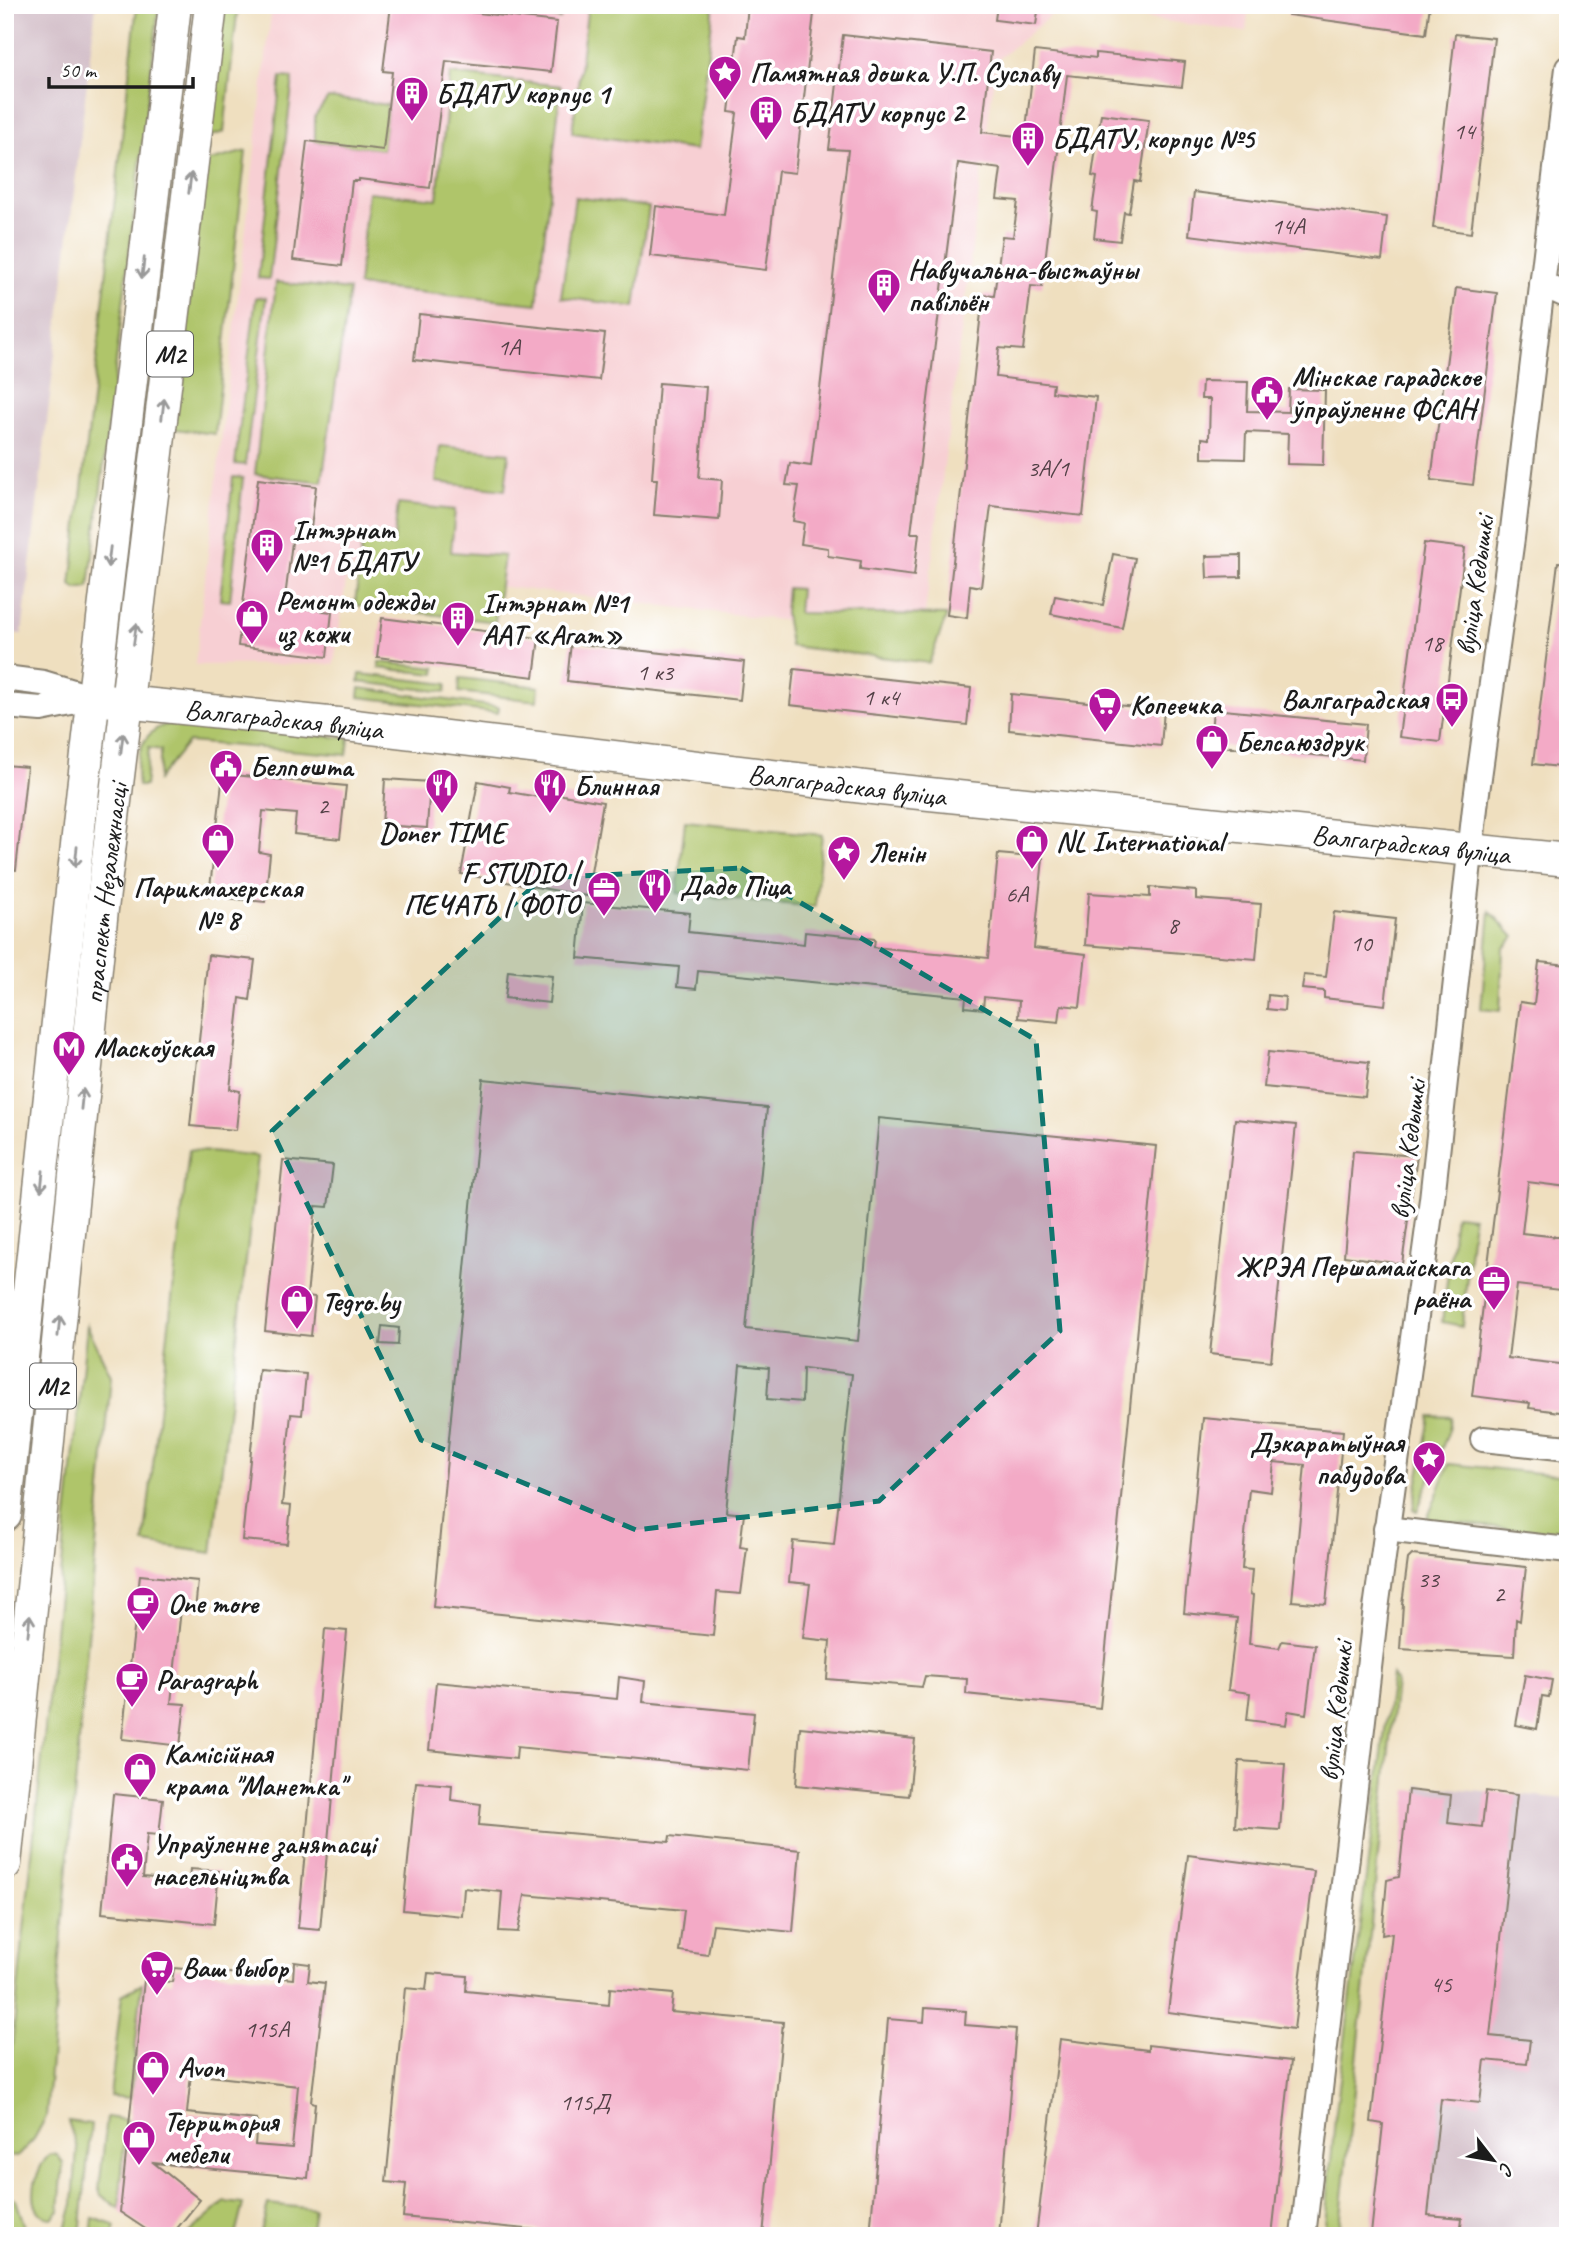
<svg xmlns="http://www.w3.org/2000/svg" width="1573" height="2241" viewBox="0 0 1573 2241" font-family="Caveat,sans-serif">
	<rect width="100%" height="100%" fill="#fff"/>
	<filter id="ink" filterUnits="userSpaceOnUse"><feTurbulence type="fractalNoise" baseFrequency=".0143" numOctaves="2"/><feDisplacementMap in="SourceGraphic" scale="14" xChannelSelector="R" yChannelSelector="G"/><feConvolveMatrix kernelMatrix="1 2 1 2 8 2 1 2 1" color-interpolation-filters="sRGB"/></filter>
	<filter id="wash" filterUnits="userSpaceOnUse"><feTurbulence type="fractalNoise" baseFrequency=".00686" numOctaves="4" result="noise"/><feDisplacementMap in="SourceGraphic" scale="28" xChannelSelector="R" yChannelSelector="G"/><feGaussianBlur stdDeviation="1.57" result="paint"/><feColorMatrix in="noise" values="0 0 0 0 0 0 0 0 0 0 0 0 0 0 0 0 0 1.4 0 .05"/><feComposite in="paint" operator="in"/></filter>
	<g filter="url(#wash)">
		<rect width="100%" height="100%" fill="#efdfbf"/>
		<path fill="#f7cfd3" d="M 272,5 L 1249,5 L 1246,32 L 1061,7 L 996,61 L 922,637 L 348,568 L 334,664 L 195,665 Z"/>
		<g fill="#d2bdc7">
			<path d="M 5,5 L 96,5 L 22,634 L 5,633 Z"/>
			<path d="M 1419,1785 L 1568,1799 L 1568,2236 L 1370,2236 L 1383,2124 L 1371,2122 L 1408,1790 L 1418,1791 Z"/>
		</g>
		<g fill="#afc56a" stroke="#667043" stroke-width="2">
			<path d="M 137,5 L 159,5 L 89,587 L 76,589 L 71,585 Z"/>
			<path d="M 225,5 L 238,5 L 224,132 L 208,137 Z"/>
			<path d="M 474,5 L 562,5 L 560,19 Z"/>
			<path d="M 588,5 L 714,5 L 695,150 L 572,133 Z"/>
			<path d="M 450,74 L 561,86 L 537,304 L 358,286 L 368,192 L 437,199 Z"/>
			<path d="M 281,77 L 293,78 L 269,279 L 258,278 Z"/>
			<path d="M 328,98 L 388,105 L 383,150 L 315,142 L 315,116 Z"/>
			<path d="M 246,151 L 215,434 L 174,429 L 206,162 Z"/>
			<path d="M 575,197 L 649,207 L 635,307 L 561,297 Z"/>
			<path d="M 276,282 L 349,290 L 322,482 L 255,474 Z"/>
			<path d="M 256,297 L 266,298 L 245,465 L 235,464 Z"/>
			<path d="M 440,446 L 509,453 L 505,490 L 436,482 Z"/>
			<path d="M 233,477 L 243,478 L 230,601 L 220,600 Z"/>
			<path d="M 398,504 L 455,510 L 451,552 L 504,556 L 495,622 L 355,605 L 362,543 L 393,546 Z"/>
			<path d="M 787,588 L 800,589 L 798,613 L 947,615 L 929,663 L 790,646 L 785,612 Z"/>
			<path d="M 379,662 L 436,668 L 435,674 L 379,668 Z"/>
			<path d="M 360,674 L 447,684 L 446,692 L 359,682 Z"/>
			<path d="M 460,678 L 539,687 L 537,701 L 459,692 Z"/>
			<path d="M 360,688 L 499,707 L 498,713 L 359,697 Z"/>
			<path d="M 168,724 L 182,724 L 349,738 L 347,755 L 188,742 L 158,779 L 161,750 L 149,748 L 145,786 L 138,786 C 135,759 139,732 168,724 Z"/>
			<path d="M 685,821 L 822,835 L 815,907 L 677,893 Z"/>
			<path d="M 1490,911 L 1514,937 L 1503,949 L 1500,1011 L 1481,1009 Z"/>
			<path d="M 189,1150 L 258,1157 L 212,1553 L 144,1543 Z"/>
			<path d="M 1455,1215 L 1473,1217 L 1462,1326 L 1442,1322 Z"/>
			<path d="M 87,1325 L 111,1376 L 46,2117 L 34,2139 L 17,2157 L 9,2156 L 5,2152 L 5,2113 Z"/>
			<path d="M 1430,1416 L 1451,1417 L 1449,1430 L 1417,1511 L 1413,1509 Z"/>
			<path d="M 1449,1464 L 1568,1476 L 1568,1535 L 1427,1520 Z"/>
			<path d="M 1392,1675 L 1396,1681 L 1339,2236 L 1324,2236 L 1335,2118 Z"/>
			<path d="M 142,1984 L 130,2098 L 110,2096 L 122,1995 Z"/>
			<path d="M 107,2117 L 126,2120 L 119,2208 L 101,2195 L 99,2190 Z"/>
			<path d="M 68,2121 L 91,2124 L 80,2236 L 64,2236 L 73,2204 L 77,2148 Z"/>
			<path d="M 51,2154 L 57,2155 L 63,2163 L 59,2211 L 52,2218 C 23,2217 34,2165 51,2154 Z"/>
			<path d="M 5,2197 L 11,2197 L 16,2200 L 28,2236 L 5,2236 Z"/>
			<path d="M 225,2202 L 243,2204 L 235,2236 L 186,2236 Z"/>
			<path d="M 268,2204 L 314,2209 L 310,2236 L 260,2236 Z"/>
			<path d="M 93,2218 L 116,2226 L 113,2236 L 91,2236 Z"/>
		</g>
		<g id="blocks">
			<g fill="#f3aac6" fill-rule="evenodd">
				<path d="M 391,5 L 452,5 L 451,10 L 557,22 L 551,72 L 446,61 L 430,188 L 359,179 L 359,181 L 352,181 L 342,266 L 293,260 L 307,141 L 383,150 L 392,72 L 383,71 Z"/>
				<path d="M 748,5 L 815,5 L 795,173 L 778,171 L 766,270 L 650,256 L 656,206 L 724,215 L 737,113 L 729,112 L 738,36 L 745,37 Z"/>
				<path d="M 997,5 L 1039,5 L 1036,25 L 995,20 Z"/>
				<path d="M 1288,5 L 1430,5 L 1426,34 L 1288,15 Z"/>
				<path d="M 1455,34 L 1494,38 L 1471,233 L 1433,228 Z"/>
				<path d="M 843,35 L 991,52 L 982,132 L 1025,137 L 1035,51 L 1096,58 L 1096,53 L 1185,62 L 1182,87 L 1067,75 L 1042,287 L 1031,286 L 1023,350 L 999,348 L 996,377 L 1053,384 L 1052,392 L 1096,397 L 1083,516 L 991,506 L 981,587 L 970,585 L 967,618 L 947,615 L 983,295 L 994,296 L 1002,236 L 1013,237 L 1018,201 L 997,199 L 1001,169 L 958,163 L 911,533 L 919,533 L 914,576 L 860,569 L 861,561 L 828,556 L 828,548 L 801,544 L 804,523 L 793,521 L 799,486 L 786,485 L 790,463 L 811,466 L 848,150 L 829,149 Z"/>
				<path d="M 1101,114 L 1149,120 L 1140,182 L 1134,181 L 1129,213 L 1124,212 L 1120,241 L 1094,238 L 1097,212 L 1092,211 L 1097,177 L 1092,176 Z"/>
				<path d="M 1194,192 L 1387,217 L 1382,260 L 1189,235 Z"/>
				<path d="M 1456,288 L 1497,293 L 1473,485 L 1431,480 Z"/>
				<path d="M 419,314 L 605,334 L 599,380 L 414,360 Z"/>
				<path d="M 1202,381 L 1248,382 L 1247,411 L 1288,412 L 1289,389 L 1325,390 L 1323,465 L 1287,464 L 1288,434 L 1246,432 L 1245,459 L 1202,458 L 1202,438 L 1209,439 L 1210,399 L 1201,399 Z"/>
				<path d="M 659,383 L 706,387 L 699,478 L 722,480 L 719,520 L 654,515 L 657,479 L 652,479 Z"/>
				<path d="M 258,479 L 316,486 L 311,528 L 294,526 L 284,606 L 332,612 L 327,657 L 238,646 Z"/>
				<path d="M 1424,543 L 1465,548 L 1440,742 L 1399,737 Z"/>
				<path d="M 1113,554 L 1135,558 L 1122,628 L 1051,614 L 1055,596 L 1103,605 Z"/>
				<path d="M 1241,555 L 1241,577 L 1207,578 L 1206,556 Z"/>
				<path d="M 1558,562 L 1568,563 L 1568,768 L 1533,764 Z"/>
				<path d="M 382,618 L 539,638 L 534,677 L 377,657 Z"/>
				<path d="M 571,643 L 744,662 L 740,700 L 567,681 Z"/>
				<path d="M 794,669 L 971,688 L 967,725 L 790,705 Z"/>
				<path d="M 1011,694 L 1164,710 L 1161,746 L 1009,730 Z"/>
				<path d="M 1213,709 L 1366,724 L 1363,760 L 1210,745 Z"/>
				<path d="M 5,765 L 27,767 L 16,870 L 5,869 Z"/>
				<path d="M 223,774 L 346,786 L 340,839 L 294,834 L 296,814 L 263,811 L 259,852 L 270,854 L 265,902 L 209,896 Z"/>
				<path d="M 385,779 L 430,782 L 427,828 L 382,825 Z"/>
				<path d="M 478,781 L 510,787 L 509,792 L 556,800 L 557,794 L 603,802 L 587,896 L 461,874 Z"/>
				<path d="M 998,854 L 1043,858 L 1034,948 L 1086,954 L 1080,1007 L 1061,1005 L 1059,1022 L 1018,1018 L 1019,1001 L 984,997 L 983,1009 L 965,1007 L 966,997 L 698,971 L 696,989 L 677,987 L 679,967 L 578,958 L 583,903 L 690,913 L 688,932 L 804,944 L 805,932 L 875,939 L 874,947 L 988,958 Z"/>
				<path d="M 1150,887 L 1196,891 L 1196,899 L 1261,904 L 1256,959 L 1085,945 L 1089,893 L 1150,897 Z"/>
				<path d="M 1334,912 L 1395,919 L 1385,1005 L 1324,998 L 1324,991 L 1302,989 L 1304,975 L 1326,977 Z"/>
				<path d="M 208,955 L 255,960 L 250,1000 L 240,998 L 230,1089 L 240,1091 L 236,1130 L 190,1126 Z"/>
				<path d="M 1539,962 L 1568,965 L 1568,1187 L 1528,1182 L 1522,1233 L 1568,1238 L 1568,1291 L 1517,1285 L 1508,1358 L 1568,1365 L 1568,1413 L 1529,1408 L 1530,1403 L 1472,1396 L 1520,1002 L 1534,1004 Z"/>
				<path d="M 508,971 L 552,976 L 549,1003 L 505,998 Z"/>
				<path d="M 1268,995 L 1285,997 L 1284,1011 L 1267,1009 Z"/>
				<path d="M 1268,1052 L 1369,1062 L 1365,1097 L 1264,1087 Z"/>
				<path d="M 483,1079 L 767,1108 L 746,1329 L 858,1341 L 879,1118 L 1156,1146 L 1100,1708 L 966,1694 L 967,1679 L 925,1676 L 922,1687 L 827,1679 L 830,1641 L 803,1638 L 810,1584 L 789,1582 L 793,1541 L 834,1545 L 852,1374 L 803,1368 L 802,1402 L 767,1399 L 769,1368 L 740,1365 L 726,1512 L 744,1514 L 740,1547 L 747,1548 L 741,1594 L 717,1592 L 713,1636 L 433,1607 Z"/>
				<path d="M 1235,1119 L 1296,1125 L 1271,1361 L 1210,1354 Z"/>
				<path d="M 1353,1151 L 1417,1156 L 1402,1264 L 1344,1256 Z"/>
				<path d="M 283,1160 L 333,1165 L 328,1207 L 316,1206 L 307,1296 L 315,1297 L 311,1336 L 265,1331 Z"/>
				<path d="M 382,1326 L 399,1328 L 398,1345 L 380,1344 Z"/>
				<path d="M 259,1370 L 306,1374 L 302,1415 L 291,1414 L 282,1505 L 291,1506 L 287,1544 L 242,1540 Z"/>
				<path d="M 1203,1418 L 1343,1431 L 1326,1604 L 1292,1601 L 1305,1465 L 1274,1462 L 1271,1492 L 1249,1489 L 1242,1569 L 1252,1570 L 1250,1594 L 1253,1595 L 1249,1644 L 1279,1648 L 1282,1641 L 1315,1645 L 1306,1714 L 1288,1711 L 1286,1725 L 1247,1720 L 1250,1693 L 1228,1690 L 1237,1618 L 1184,1613 Z"/>
				<path d="M 1412,1555 L 1526,1567 L 1520,1621 L 1516,1619 L 1514,1656 L 1400,1649 L 1403,1604 L 1402,1604 L 1408,1559 Z"/>
				<path d="M 140,1575 L 198,1581 L 195,1611 L 181,1609 L 171,1703 L 185,1704 L 180,1746 L 122,1739 Z"/>
				<path d="M 325,1629 L 347,1631 L 320,1930 L 298,1928 Z"/>
				<path d="M 1525,1675 L 1552,1680 L 1549,1697 L 1542,1696 L 1537,1729 L 1516,1725 Z"/>
				<path d="M 619,1677 L 645,1681 L 643,1702 L 754,1713 L 748,1770 L 517,1747 L 516,1759 L 429,1750 L 436,1682 L 617,1699 Z"/>
				<path d="M 800,1727 L 915,1739 L 909,1796 L 796,1785 Z"/>
				<path d="M 1239,1761 L 1285,1764 L 1280,1830 L 1235,1827 Z"/>
				<path d="M 416,1782 L 452,1785 L 451,1800 L 481,1804 L 479,1825 L 669,1842 L 670,1836 L 800,1850 L 793,1932 L 713,1924 L 708,1955 L 679,1951 L 684,1910 L 525,1895 L 518,1932 L 499,1931 L 502,1892 L 464,1888 L 462,1916 L 403,1910 Z"/>
				<path d="M 1408,1790 L 1451,1795 L 1448,1823 L 1482,1827 L 1486,1791 L 1517,1795 L 1490,2036 L 1530,2040 L 1527,2064 L 1485,2060 L 1480,2103 L 1441,2099 L 1428,2215 L 1462,2218 L 1460,2236 L 1371,2234 L 1383,2124 L 1371,2122 L 1392,1933 L 1382,1935 L 1387,1880 L 1399,1877 Z"/>
				<path d="M 113,1794 L 163,1799 L 159,1835 L 147,1834 L 143,1877 L 189,1881 L 190,1869 L 219,1871 L 214,1924 L 102,1913 Z"/>
				<path d="M 1188,1855 L 1314,1871 L 1294,2029 L 1168,2012 Z"/>
				<path d="M 294,1962 L 310,1964 L 308,1981 L 325,1983 L 311,2102 L 315,2103 L 308,2178 L 154,2163 L 200,2200 L 171,2236 L 156,2236 L 120,2212 L 144,1980 L 172,1982 L 174,1968 L 293,1979 ZM 191,2074 L 298,2086 L 292,2148 L 255,2145 L 257,2120 L 187,2113 Z"/>
				<path d="M 428,1973 L 467,1976 L 466,1991 L 609,2005 L 610,1988 L 673,1994 L 671,2012 L 783,2022 L 763,2236 L 599,2236 L 403,2217 L 406,2184 L 386,2182 L 405,1988 L 426,1990 Z"/>
				<path d="M 925,2008 L 966,2011 L 965,2025 L 1016,2029 L 999,2236 L 870,2236 L 888,2019 L 924,2022 Z"/>
				<path d="M 1060,2039 L 1148,2050 L 1148,2045 L 1291,2061 L 1272,2236 L 1036,2236 Z"/>
			</g>
		</g>
	</g>
	<g filter="url(#ink)">
		<use href="#blocks" fill-opacity="0" stroke="#867e6e" stroke-width="2"/>
		<g fill="none" stroke-linecap="round" stroke-linejoin="round">
			<defs>
				<g id="minor">
					<path d="M 1542,284 L 1568,296"/>
					<path d="M 5,678 L 43,683 L 93,698"/>
					<path d="M 5,706 L 41,709 L 91,699"/>
					<path d="M 1483,1439 L 1568,1448"/>
					<path d="M 1386,1529 L 1568,1550"/>
					<path d="M 1303,2236 L 1375,1616 L 1432,1199 L 1476,799 L 1512,538 L 1568,68"/>
				</g>
				<g id="major">
					<path id="s1" d="M 105,700 L 338,724 L 881,789 L 1568,860"/>
					<path d="M 5,1515 L 83,789 L 175,5"/>
					<path id="s2" d="M 5,1864 L 102,909 L 211,5"/>
				</g>
			</defs>
			<use href="#minor" stroke="#867e6e" stroke-width="28"/>
			<use href="#major" stroke="#867e6e" stroke-width="35"/>
			<use href="#minor" stroke="#fff" stroke-width="24"/>
			<use href="#major" stroke="#fff" stroke-width="32"/>
		</g>
		<defs><path id="oneway-shaft" d="M-6 0H5M1.5-3L5.5 0L1.5 3" fill="none" stroke-width="1.6" stroke-linecap="round" stroke-linejoin="round" transform="scale(1.75)"/></defs>
		<g stroke="#999">
			<use href="#oneway-shaft" transform="translate(190 183) rotate(-83)"/>
			<use href="#oneway-shaft" transform="translate(143 268) rotate(97)"/>
			<use href="#oneway-shaft" transform="translate(163 409) rotate(-83)"/>
			<use href="#oneway-shaft" transform="translate(109 557) rotate(97)"/>
			<use href="#oneway-shaft" transform="translate(135 634) rotate(-82)"/>
			<use href="#oneway-shaft" transform="translate(122 743) rotate(-83)"/>
			<use href="#oneway-shaft" transform="translate(76 857) rotate(96)"/>
			<use href="#oneway-shaft" transform="translate(82 1099) rotate(-84)"/>
			<use href="#oneway-shaft" transform="translate(42 1181) rotate(96)"/>
			<use href="#oneway-shaft" transform="translate(59 1326) rotate(-84)"/>
			<use href="#oneway-shaft" transform="translate(29 1625) rotate(-84)"/>
		</g>
	</g>
	<path fill="#0f766e" fill-opacity="0.2" stroke="#0f766e" stroke-width="5" stroke-dasharray="14 9" stroke-linejoin="round" d="M 741,868 L 1036,1040 L 1060,1331 L 879,1501 L 636,1530 L 421,1440 L 272,1131 L 542,878 Z"/>
	<defs>
		<symbol id="sight-pin" viewBox="-11 -11 22 30"><path d="M0 17L-7.5 6A9.5 9.5 0 1 1 7.5 6Z" fill="#b5179e" stroke="#fff"/><path d="M0-6L1.8-2.2L6-1.7L2.9 1.2L3.7 5.4L0 3.3L-3.7 5.4L-2.9 1.2L-6-1.7L-1.8-2.2Z" fill="#fff"/></symbol>
		<symbol id="building-pin" viewBox="-11 -11 22 30"><path d="M0 17L-7.5 6A9.5 9.5 0 1 1 7.5 6Z" fill="#b5179e" stroke="#fff"/><path d="M-4-6H4V6H1V3H-1V6H-4ZM-2.5-4.3h1.7v1.8h-1.7ZM.8-4.3h1.7v1.8H.8ZM-2.5-1h1.7V.8h-1.7ZM.8-1h1.7V.8H.8Z" fill="#fff"/></symbol>
		<symbol id="civic-pin" viewBox="-11 -11 22 30"><path d="M0 17L-7.5 6A9.5 9.5 0 1 1 7.5 6Z" fill="#b5179e" stroke="#fff"/><path d="M-.6-6.5H3V-4.5H.6V-3L4-1V1h2V6H-6V1h2V-1L-.6-3ZM-1.2 2.5V6h2.4V2.5Z" fill="#fff"/></symbol>
		<symbol id="shop-pin" viewBox="-11 -11 22 30"><path d="M0 17L-7.5 6A9.5 9.5 0 1 1 7.5 6Z" fill="#b5179e" stroke="#fff"/><path d="M-5-2.5h2.3a2.7 3.5 0 0 1 5.4 0H5L5.5 6h-11ZM-1.5-2.5h3a1.5 2.3 0 0 0-3 0Z" fill="#fff"/></symbol>
		<symbol id="bus-pin" viewBox="-11 -11 22 30"><path d="M0 17L-7.5 6A9.5 9.5 0 1 1 7.5 6Z" fill="#b5179e" stroke="#fff"/><path d="M-5-6H5V4H4V6H2V4H-2V6H-4V4H-5ZM-3.5-4V0h7V-4ZM-3.5 1.2v1.5H-2V1.2ZM2 1.2v1.5H3.5V1.2Z" fill="#fff"/></symbol>
		<symbol id="supermarket-pin" viewBox="-11 -11 22 30"><path d="M0 17L-7.5 6A9.5 9.5 0 1 1 7.5 6Z" fill="#b5179e" stroke="#fff"/><path d="M-6-5.5h2.5l.6 2H6L4.5 2H-2.5L-4.4-4H-6ZM-1.5 3.2a1.3 1.3 0 1 0 .1 0ZM3 3.2a1.3 1.3 0 1 0 .1 0Z" fill="#fff"/></symbol>
		<symbol id="restaurant-pin" viewBox="-11 -11 22 30"><path d="M0 17L-7.5 6A9.5 9.5 0 1 1 7.5 6Z" fill="#b5179e" stroke="#fff"/><path d="M-5-6h1v4h1v-4h1v4h1v-4h1v5L-1.5 .5V6h-2V.5L-5-1ZM5-6V6H3V1.5H1.5Q1.5-4 5-6Z" fill="#fff"/></symbol>
		<symbol id="office-pin" viewBox="-11 -11 22 30"><path d="M0 17L-7.5 6A9.5 9.5 0 1 1 7.5 6Z" fill="#b5179e" stroke="#fff"/><path d="M-6-3h4V-5.5h4V-3h4V5H-6ZM-1-4.5V-3h2v-1.5ZM-6 0V1H6V0Z" fill="#fff"/></symbol>
		<symbol id="metro-pin" viewBox="-11 -11 22 30"><path d="M0 17L-7.5 6A9.5 9.5 0 1 1 7.5 6Z" fill="#b5179e" stroke="#fff"/><path d="M-5.5 5V-5H-3L0 0L3-5H5.5V5H3V-.5L0 4L-3-.5V5Z" fill="#fff"/></symbol>
		<symbol id="cafe-pin" viewBox="-11 -11 22 30"><path d="M0 17L-7.5 6A9.5 9.5 0 1 1 7.5 6Z" fill="#b5179e" stroke="#fff"/><path d="M-5.5-4.5H6V0H3Q3 3.5 0 3.5H-2.5Q-5.5 3.5-5.5 0ZM3-3.2v2h1.7v-2ZM-6 4.5H4V6H-6Z" fill="#fff"/></symbol>
	</defs>
	<g fill-rule="evenodd">
		<use href="#sight-pin" x="706" y="53" width="38" height="52"/>
		<use href="#building-pin" x="393" y="74" width="38" height="52"/>
		<use href="#building-pin" x="747" y="93" width="38" height="52"/>
		<use href="#building-pin" x="1009" y="119" width="38" height="52"/>
		<use href="#building-pin" x="865" y="266" width="38" height="52"/>
		<use href="#civic-pin" x="1248" y="373" width="38" height="52"/>
		<use href="#building-pin" x="248" y="526" width="38" height="52"/>
		<use href="#shop-pin" x="233" y="597" width="38" height="52"/>
		<use href="#building-pin" x="439" y="599" width="38" height="52"/>
		<use href="#bus-pin" x="1433" y="680" width="38" height="52"/>
		<use href="#supermarket-pin" x="1086" y="685" width="38" height="52"/>
		<use href="#shop-pin" x="1193" y="722" width="38" height="52"/>
		<use href="#civic-pin" x="207" y="747" width="38" height="52"/>
		<use href="#restaurant-pin" x="423" y="766" width="38" height="52"/>
		<use href="#restaurant-pin" x="531" y="766" width="38" height="52"/>
		<use href="#shop-pin" x="199" y="821" width="38" height="52"/>
		<use href="#shop-pin" x="1013" y="822" width="38" height="52"/>
		<use href="#sight-pin" x="825" y="833" width="38" height="52"/>
		<use href="#restaurant-pin" x="636" y="866" width="38" height="52"/>
		<use href="#office-pin" x="585" y="869" width="38" height="52"/>
		<use href="#metro-pin" x="50" y="1028" width="38" height="52"/>
		<use href="#office-pin" x="1475" y="1263" width="38" height="52"/>
		<use href="#shop-pin" x="278" y="1282" width="38" height="52"/>
		<use href="#sight-pin" x="1410" y="1439" width="38" height="52"/>
		<use href="#cafe-pin" x="124" y="1584" width="38" height="52"/>
		<use href="#cafe-pin" x="113" y="1660" width="38" height="52"/>
		<use href="#shop-pin" x="121" y="1750" width="38" height="52"/>
		<use href="#civic-pin" x="108" y="1840" width="38" height="52"/>
		<use href="#supermarket-pin" x="138" y="1948" width="38" height="52"/>
		<use href="#shop-pin" x="134" y="2048" width="38" height="52"/>
		<use href="#shop-pin" x="120" y="2118" width="38" height="52"/>
	</g>
	<g text-anchor="middle" stroke-width="7" stroke-linejoin="round" paint-order="stroke">
		<g font-size="24" fill="#524046">
			<text x="1464" y="139">14</text>
			<text x="1288" y="234">14А</text>
			<text x="509" y="355">1А</text>
			<text x="1048" y="476">3А/1</text>
			<text x="1432" y="651">18</text>
			<text x="655" y="680">1 к3</text>
			<text x="881" y="705">1 к4</text>
			<text x="323" y="814">2</text>
			<text x="1017" y="902">6А</text>
			<text x="1173" y="933">8</text>
			<text x="1361" y="951">10</text>
			<text x="1428" y="1587">33</text>
			<text x="1499" y="1602">2</text>
			<text x="1441" y="1992">45</text>
			<text x="267" y="2037">115А</text>
			<text x="585" y="2110">115Д</text>
		</g>
		<g fill="#fff" stroke="#606060" stroke-width="2">
			<rect x="147" y="331.5" width="46" height="45" rx="5"/>
			<rect x="30" y="1363.5" width="46" height="45" rx="5"/>
		</g>
		<g font-size="26" font-weight="bold" fill="#1c1c1c">
			<text x="170" y="363">М2</text>
			<text x="53" y="1395">М2</text>
		</g>
		<g font-size="28" font-weight="bold" fill="#1c1c1c" stroke="#fff" text-anchor="start">
			<text x="750" y="82">Памятная дошка У.П. Суславу</text>
			<text x="436" y="103">БДАТУ корпус 1</text>
			<text x="790" y="122">БДАТУ корпус 2</text>
			<text x="1052" y="148">БДАТУ, корпус №5</text>
			<text x="908" y="279">Навучальна-выстаўны<tspan x="908" dy="32">павільён</tspan></text>
			<text x="1292" y="386">Мінскае гарадское<tspan x="1292" dy="32">ўпраўленне ФСАН</tspan></text>
			<text x="292" y="539">Інтэрнат<tspan x="292" dy="32">№1 БДАТУ</tspan></text>
			<text x="276" y="610">Ремонт одежды<tspan x="276" dy="32">из кожи</tspan></text>
			<text x="482" y="612">Інтэрнат №1<tspan x="482" dy="32">ААТ «Агат»</tspan></text>
			<text x="1428" y="709" text-anchor="end">Валгаградская</text>
			<text x="1130" y="714">Копеечка</text>
			<text x="1236" y="751">Белсаюздрук</text>
			<text x="250" y="776">Белпошта</text>
			<text x="574" y="795">Блинная</text>
			<text x="442" y="842" text-anchor="middle">Doner TIME</text>
			<text x="1056" y="851">NL International</text>
			<text x="868" y="862">Ленін</text>
			<text x="580" y="882" text-anchor="end">F STUDIO |<tspan x="580" dy="32">ПЕЧАТЬ | ФОТО</tspan></text>
			<text x="680" y="895">Дадо Піца</text>
			<text x="218" y="897" text-anchor="middle">Парикмахерская<tspan x="218" dy="32">№ 8</tspan></text>
			<text x="94" y="1057">Маскоўская</text>
			<text x="1470" y="1276" text-anchor="end">ЖРЭА Першамайскага<tspan x="1470" dy="32">раёна</tspan></text>
			<text x="322" y="1311">Tegro.by</text>
			<text x="1404" y="1452" text-anchor="end">Дэкаратыўная<tspan x="1404" dy="32">пабудова</tspan></text>
			<text x="168" y="1613">One more</text>
			<text x="156" y="1689">Paragraph</text>
			<text x="164" y="1763">Камісійная<tspan x="164" dy="32">крама "Манетка"</tspan></text>
			<text x="152" y="1853">Упраўленне занятасці<tspan x="152" dy="32">насельніцтва</tspan></text>
			<text x="182" y="1977">Ваш выбор</text>
			<text x="178" y="2077">Avon</text>
			<text x="164" y="2131">Территория<tspan x="164" dy="32">мебели</tspan></text>
		</g>
		<g font-size="28" fill="#1c1c1c" stroke="#fff">
			<text transform="translate(1474 585) rotate(-82)" y="10">вуліца Кедышкі</text>
			<text dy="10" stroke="none"><textPath href="#s1" startOffset="180">Валгаградская вуліца</textPath></text>
			<text dy="10" stroke="none"><textPath href="#s1" startOffset="747">Валгаградская вуліца</textPath></text>
			<text dy="10" stroke="none"><textPath href="#s1" startOffset="1314">Валгаградская вуліца</textPath></text>
			<text dy="10" stroke="none"><textPath href="#s2" startOffset="976">праспект Незалежнасці</textPath></text>
			<text transform="translate(1407 1149) rotate(-83)" y="10">вуліца Кедышкі</text>
			<text transform="translate(1335 1711) rotate(-84)" y="10">вуліца Кедышкі</text>
		</g>
	</g>
	<rect width="1573" height="2241" fill="none" stroke="#fff" stroke-width="28"/>
	<g transform="translate(1493 2160) rotate(121)" stroke="#ffffff" stroke-width="5" paint-order="stroke">
	<path d="M0-5L12 26L0 18L-12 26Z" fill="#1c1c1c"/>
	<text y="-10" font-size="19" font-weight="bold" text-anchor="middle" fill="#1c1c1c">С</text>
	</g>
	<path d="M49 77v10h144v-10" fill="none" stroke="#1c1c1c" stroke-width="3.5"/>
	<text x="60" y="77" font-size="21" fill="#1c1c1c" stroke="#ffffff" stroke-width="5" paint-order="stroke">50 m</text>
</svg>
